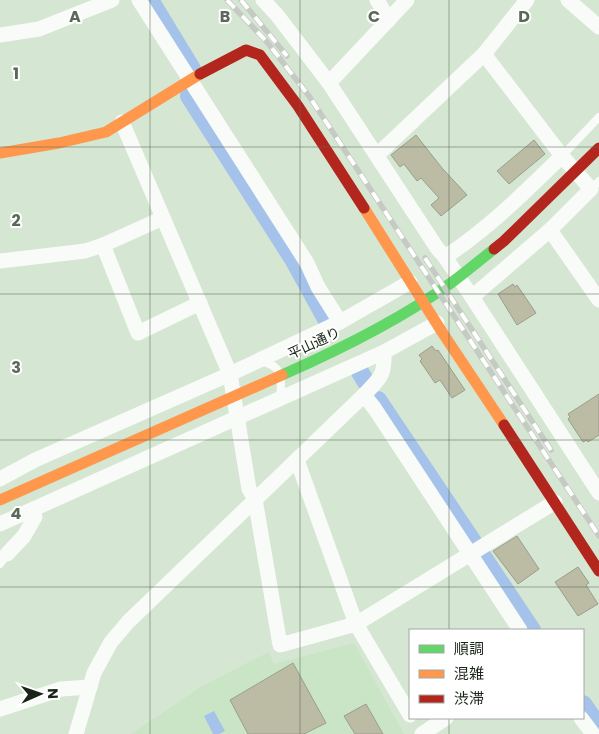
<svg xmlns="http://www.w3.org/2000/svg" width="599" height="734" viewBox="0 0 599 734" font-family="Poppins,'Noto Sans JP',sans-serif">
<rect width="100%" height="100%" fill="#d5e6d2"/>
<!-- built -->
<polygon fill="#cae5c5" points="354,643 404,734 131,734 202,686 269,652 274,664"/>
<!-- water -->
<polygon fill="#a5c3ea" points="214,711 225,731 219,734 213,734 204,716"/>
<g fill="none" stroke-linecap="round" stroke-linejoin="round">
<!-- canal -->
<g stroke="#a5c3ea" stroke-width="18">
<polyline points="150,0 192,69"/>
<polyline points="189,96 293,259 326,319"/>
<polyline points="360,372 366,382"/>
<polyline points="378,400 532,630"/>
<polyline points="583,704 599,727"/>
</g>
</g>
<!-- building -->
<g fill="#bcbca5" stroke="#9a9e8e">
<polygon points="416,135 442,168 467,195 441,216 431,205 439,198 421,178 417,181 404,164 400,167 391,155"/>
<polygon points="534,140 545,154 509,184 497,171"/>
<polygon points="513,284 515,287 517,285 536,313 517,325 498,294"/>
<polygon points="432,346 436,351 438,350 465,390 452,398 440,380 435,383 420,361 422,359 419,355"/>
<polygon points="599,394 599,435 588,442 587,440 583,442 568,419 570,417 568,414"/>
<polygon points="517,536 539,569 518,584 493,551"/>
<polygon points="578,567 589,583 586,585 598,604 578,616 555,582"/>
<polygon points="293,663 326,723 304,734 248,734 230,700"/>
<polygon points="366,704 383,734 355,734 344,716"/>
</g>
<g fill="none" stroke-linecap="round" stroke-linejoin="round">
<!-- lane -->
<g stroke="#f9fbf8" stroke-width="8">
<polyline points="562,156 599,117"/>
<polyline points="591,189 599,181"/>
<path d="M260,361C284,366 282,378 280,399"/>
<polyline points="0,564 7,554"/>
</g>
<!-- street -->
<g stroke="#f9fbf8" stroke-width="15">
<polyline points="139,0 307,263 318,287 340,322"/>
<polyline points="263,0 277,15 329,83 437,248 445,257 472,297 599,493"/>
<polyline points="377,0 389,20"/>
<polyline points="568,0 599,27"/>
<polyline points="0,35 39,29 112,0"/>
<polyline points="329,83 407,0"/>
<polyline points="122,122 230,374 249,489 255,499 280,645 356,624 555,502"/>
<polyline points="377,155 484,54 527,0"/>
<polyline points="550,230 599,300"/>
<polyline points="103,245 138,333 200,303"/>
<path d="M445,257C489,228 525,192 562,156"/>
<polyline points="0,261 85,251 103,245 163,218"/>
<polyline points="472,297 550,230 591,189 562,156 484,54"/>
<polyline points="364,395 375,409 520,630"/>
<polyline points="297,460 356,624 410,715"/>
<polyline points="0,479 35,460 230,374 340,322 410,282"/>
<polyline points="0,524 384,352 437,323"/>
<polyline points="7,554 24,536 35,517 32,510"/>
<polyline points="0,709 61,689 90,687"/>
<polyline points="581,718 593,734"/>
<path d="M76,734L94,673L111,642L128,622L364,395C380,378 385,376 384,352"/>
<polyline points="422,734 446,718"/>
</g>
<!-- fast -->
<path stroke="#63d668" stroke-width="11" d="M282,375C341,349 400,320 451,283C466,272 480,260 494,249"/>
<!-- slow -->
<g stroke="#ff974d" stroke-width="11">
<polyline points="0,153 59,143 106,132 200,74"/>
<polyline points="364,208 442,332 504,425"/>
<polyline points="0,500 282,375"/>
</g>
<!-- jam -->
<g stroke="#b3261e" stroke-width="11">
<polyline points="200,74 246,50 260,55 298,106 364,208"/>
<polyline points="494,249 504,241 599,148"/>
<polyline points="504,425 599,571"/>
</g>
<!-- rail casing -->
<g stroke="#c6cac4" stroke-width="5.5">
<g id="rail">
<polyline points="227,0 267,42 309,96 599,536"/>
<polyline points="241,0 287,56"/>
<polyline points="425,258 551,450"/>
</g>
</g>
<!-- rail -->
<use href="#rail" stroke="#fff" stroke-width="4" stroke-dasharray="11" stroke-linecap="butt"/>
</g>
<!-- grid -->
<path fill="none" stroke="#5b6959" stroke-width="1" stroke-opacity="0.55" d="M150,0V734M300,0V734M449,0V630M0,147H599M0,294H599M0,440H599M0,587H599M449,718V734"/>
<g text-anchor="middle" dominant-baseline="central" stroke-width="4" stroke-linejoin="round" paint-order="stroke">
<!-- street labels -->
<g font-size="14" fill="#1a2518" stroke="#fff">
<text transform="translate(314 343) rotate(-25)">平山通り</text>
</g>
</g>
<g font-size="16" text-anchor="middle" font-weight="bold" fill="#5b6959" stroke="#fff" stroke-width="4" stroke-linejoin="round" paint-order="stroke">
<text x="75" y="22">A</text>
<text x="225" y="22">B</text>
<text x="374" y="22">C</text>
<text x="524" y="22">D</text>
<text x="16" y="79">1</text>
<text x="16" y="226">2</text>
<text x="16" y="373">3</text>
<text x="16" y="519">4</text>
</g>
<!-- legend -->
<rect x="409" y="629" width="175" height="90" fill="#ffffff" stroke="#a3a8a3"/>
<rect x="419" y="645" width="25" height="8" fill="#63d668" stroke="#a3a8a3"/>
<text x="454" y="654" font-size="15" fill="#1a2518">順調</text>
<rect x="419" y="670" width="25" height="8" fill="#ff974d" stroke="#a3a8a3"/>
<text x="454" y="679" font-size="15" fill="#1a2518">混雑</text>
<rect x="419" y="695" width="25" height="8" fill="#b3261e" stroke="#a3a8a3"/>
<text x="454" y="704" font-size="15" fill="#1a2518">渋滞</text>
<!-- north arrow -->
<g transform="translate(40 694) rotate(88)" stroke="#ffffff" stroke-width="4" paint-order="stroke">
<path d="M0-4L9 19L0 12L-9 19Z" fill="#1a2518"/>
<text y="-8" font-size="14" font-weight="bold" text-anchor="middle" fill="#1a2518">N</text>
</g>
</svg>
